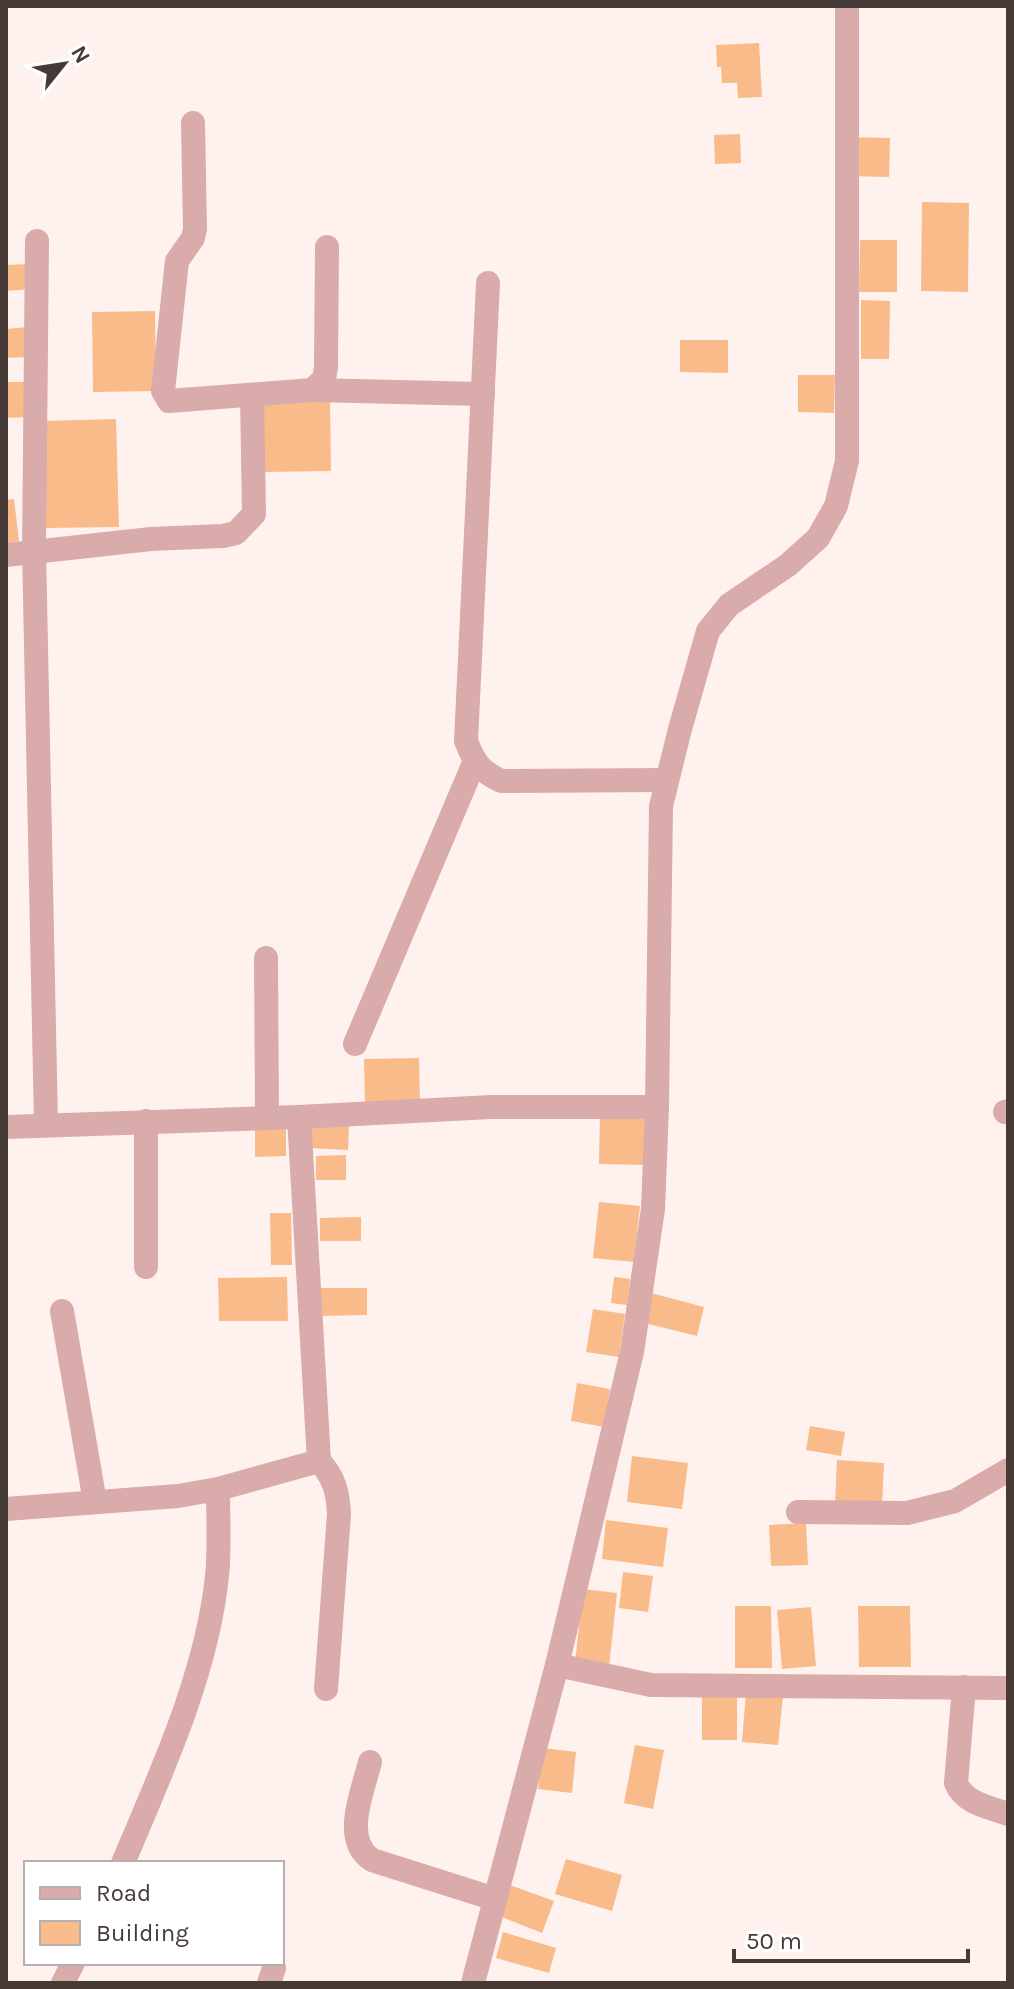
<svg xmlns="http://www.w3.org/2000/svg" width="1014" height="1989" viewBox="0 0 1014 1989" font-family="Karla,sans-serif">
<rect width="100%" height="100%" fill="#fff2ee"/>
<!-- building -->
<g fill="#f9bb8a">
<polygon points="759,43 762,97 738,98 737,83 722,83 721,67 717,67 716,45"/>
<polygon points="740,134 741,163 715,164 714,135"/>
<polygon points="848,137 890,138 889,177 847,176"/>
<polygon points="922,202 969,203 968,292 921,291"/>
<polygon points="860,240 897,240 897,292 859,292"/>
<polygon points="29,264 31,289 6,291 6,265"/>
<polygon points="861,300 890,301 889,359 861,359"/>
<polygon points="155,311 156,391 93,392 92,312"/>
<polygon points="27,327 29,357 6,358 6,329"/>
<polygon points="680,340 728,340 728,373 680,372"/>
<polygon points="798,375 835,375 834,413 798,412"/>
<polygon points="6,382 27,382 28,417 6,418"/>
<polygon points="330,400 331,471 261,472 259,401"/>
<polygon points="116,419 119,527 46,528 42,421"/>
<polygon points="14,499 19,541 6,543 6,500"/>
<polygon points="419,1058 420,1106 365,1106 364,1059"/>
<polygon points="600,1113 646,1115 645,1165 599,1164"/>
<polygon points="311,1124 349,1126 348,1150 310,1148"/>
<polygon points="255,1127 286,1127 286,1156 255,1157"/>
<polygon points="346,1155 346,1180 316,1180 316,1156"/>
<polygon points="599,1202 640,1206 634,1262 593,1258"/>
<polygon points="270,1213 291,1213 292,1265 271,1265"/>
<polygon points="361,1217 361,1241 320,1241 320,1218"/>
<polygon points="287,1277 288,1321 219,1321 218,1278"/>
<polygon points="614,1277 630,1279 627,1305 611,1303"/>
<polygon points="317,1288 367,1288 367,1315 318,1316"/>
<polygon points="651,1293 704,1307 697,1336 644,1323"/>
<polygon points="593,1309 625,1314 619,1357 586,1352"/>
<polygon points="577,1383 610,1389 604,1427 571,1421"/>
<polygon points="810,1426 845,1432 841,1456 806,1450"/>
<polygon points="632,1456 688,1463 682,1509 627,1502"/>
<polygon points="837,1460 884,1463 882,1506 835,1504"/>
<polygon points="606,1520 668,1528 663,1567 602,1559"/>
<polygon points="806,1523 808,1565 771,1566 769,1525"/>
<polygon points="623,1572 653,1576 648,1612 619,1608"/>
<polygon points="583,1589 617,1593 609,1667 575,1663"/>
<polygon points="735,1606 771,1606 772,1668 735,1668"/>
<polygon points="858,1606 910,1606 911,1667 859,1667"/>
<polygon points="811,1607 816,1666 782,1669 777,1610"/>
<polygon points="702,1691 737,1692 737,1740 702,1740"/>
<polygon points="746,1692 783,1696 778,1745 742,1742"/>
<polygon points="635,1745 664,1750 653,1809 624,1803"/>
<polygon points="543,1748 576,1752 572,1793 538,1789"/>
<polygon points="566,1859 622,1875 612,1911 555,1894"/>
<polygon points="510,1885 554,1901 542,1933 499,1916"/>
<polygon points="503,1932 556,1948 549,1973 496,1958"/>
</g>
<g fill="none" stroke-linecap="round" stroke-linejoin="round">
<!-- street -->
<g stroke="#d9abaa" stroke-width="24">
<polyline points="193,123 195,229 193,238 177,261 163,391 169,401 312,390 324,379 326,367 327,247"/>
<polyline points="37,241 34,550 46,1124"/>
<path d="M488,283L466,741C474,762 480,771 501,781L667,780"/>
<polyline points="312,390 483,394"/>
<polyline points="6,555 151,539 223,536 236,533 254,514 252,396"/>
<polyline points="266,958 267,1117"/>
<polyline points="355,1044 474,763"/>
<polyline points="1005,1112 1008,1111"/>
<polyline points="299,1117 491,1107 657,1107"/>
<polyline points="146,1121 146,1267"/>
<polyline points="6,1127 299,1117 319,1461 218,1489 178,1496 6,1509"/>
<polyline points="62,1311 95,1502"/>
<path d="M319,1461C334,1477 338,1492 339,1514L326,1689"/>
<polyline points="798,1512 907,1513 955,1501 1008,1470"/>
<polyline points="557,1665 651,1685 1008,1688"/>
<path d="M964,1687L956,1783C964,1803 988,1807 1008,1814"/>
<path d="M370,1762C363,1791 341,1840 372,1860L495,1899"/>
<path d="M123,1863C161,1773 207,1674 217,1576C220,1548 218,1518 218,1489"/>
<polyline points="63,1983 73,1963"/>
<polyline points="269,1983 274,1968"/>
<polyline points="473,1983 557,1665 632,1352 653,1209 657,1107 661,806 680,729 708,631 729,605 788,565 818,538 836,506 847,461 847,6"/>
</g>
</g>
<!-- border -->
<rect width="1014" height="1989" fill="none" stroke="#453a36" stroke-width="16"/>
<!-- legend -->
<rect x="24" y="1861" width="260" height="104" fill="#ffffff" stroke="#b5b0af" stroke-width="2"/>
<rect x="40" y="1887" width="40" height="12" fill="#d9abaa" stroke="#b5b0af" stroke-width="2"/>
<text x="96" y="1901" font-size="24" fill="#453a36">Road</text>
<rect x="40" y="1921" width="40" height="24" fill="#f9bb8a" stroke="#b5b0af" stroke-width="2"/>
<text x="96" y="1941" font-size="24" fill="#453a36">Building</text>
<!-- north arrow -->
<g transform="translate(64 64) rotate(60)" stroke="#ffffff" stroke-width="6" paint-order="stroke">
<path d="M0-6L14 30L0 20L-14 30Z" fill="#453a36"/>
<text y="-12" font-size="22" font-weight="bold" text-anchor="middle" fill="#453a36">N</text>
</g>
<!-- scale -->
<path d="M734 1949v12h234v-12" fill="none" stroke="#453a36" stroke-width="4"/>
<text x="746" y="1949" font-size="24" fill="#453a36" stroke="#ffffff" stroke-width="6" paint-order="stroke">50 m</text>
</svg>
